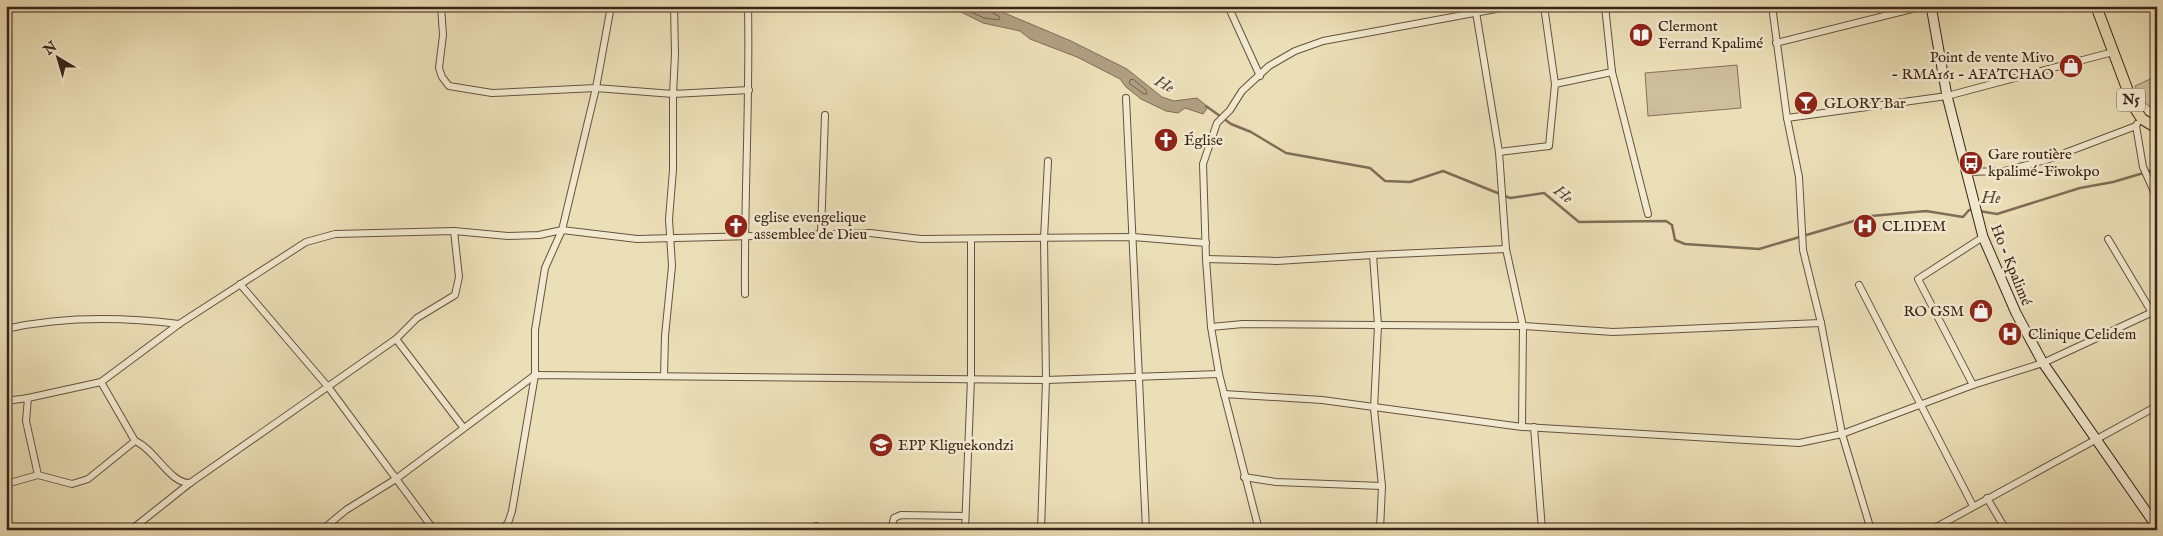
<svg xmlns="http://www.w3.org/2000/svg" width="2163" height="536" viewBox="0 0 2163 536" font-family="'IM FELL English',serif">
<rect width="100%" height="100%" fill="#ebdfb7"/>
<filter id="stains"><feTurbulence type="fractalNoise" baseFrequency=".004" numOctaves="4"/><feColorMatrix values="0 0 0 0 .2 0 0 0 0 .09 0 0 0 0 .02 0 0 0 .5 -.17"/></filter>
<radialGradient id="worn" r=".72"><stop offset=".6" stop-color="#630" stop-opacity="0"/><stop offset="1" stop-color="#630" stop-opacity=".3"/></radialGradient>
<!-- green -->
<g fill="#cdbf9c" stroke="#84715a">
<polygon points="1737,65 1741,108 1648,116 1645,73"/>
<polygon points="2157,76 2157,112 2145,103 2135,86"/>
</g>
<!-- water -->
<polygon fill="#af9f81" stroke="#806d57" points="949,6 988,6 1071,41 1127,69 1162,97 1174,101 1197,98 1208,107 1203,114 1185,108 1178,113 1166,111 1141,99 1126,87 1120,79 1077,57 1030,39 1020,31 983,23"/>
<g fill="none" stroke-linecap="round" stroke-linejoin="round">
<!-- shore -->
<g stroke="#74614c" stroke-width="1">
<polyline points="958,6 984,18 999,20 1000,17 991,12 989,6"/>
<polygon points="1130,80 1133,79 1146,90 1147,94 1144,94 1130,84"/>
</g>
<!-- stream -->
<g stroke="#806d57" stroke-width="2.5">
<polyline points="1206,106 1231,124 1251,132 1286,153 1370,168 1385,181 1410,182 1443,171 1510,198 1544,193 1579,222 1666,221 1672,225 1675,240 1685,244 1759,249 1871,216 1926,211 1963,217 1969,210 1974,210"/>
<polyline points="1979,211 1997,214 2080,188 2113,182 2157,169"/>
</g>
<!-- street casing -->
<g stroke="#66523f" stroke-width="8">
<g id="street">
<polyline points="441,6 443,35 439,68 442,77 449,86 492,93 596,88 673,94 673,170 669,219 672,266 665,336 664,376"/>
<polyline points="674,6 675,54 673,94 749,90"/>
<polyline points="1228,6 1260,76"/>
<polyline points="1475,6 1499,152 1506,249 1523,326 1522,427"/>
<polyline points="1605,6 1612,72 1648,214"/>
<polyline points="1772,6 1787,118 1799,177 1803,250 1821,323 1842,434 1871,530"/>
<polyline points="1776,43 1924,6"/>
<polyline points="1555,84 1612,72"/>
<polyline points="1126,98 1146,530"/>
<polyline points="1787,118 1947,96 2113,52"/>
<polyline points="2137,124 2136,126 2143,167 2157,198"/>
<polyline points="1499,152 1549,146 1555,84 1544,6"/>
<polyline points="1965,172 2004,171 2049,159 2136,126"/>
<polyline points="821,233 825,115"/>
<polyline points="2108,239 2157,321"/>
<polyline points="1206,259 1277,261 1373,255"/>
<polyline points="240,284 329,388 434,530"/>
<polyline points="1859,285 1973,506"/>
<path d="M745,294C744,198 750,102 748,6"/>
<polyline points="1211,327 1243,324 1523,326 1613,332 1821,323"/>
<path d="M6,329C64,316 121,317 179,324"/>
<polyline points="396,339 463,427"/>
<polyline points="101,382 135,441"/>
<polyline points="1973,385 1918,279 1983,237"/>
<polyline points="1224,394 1322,400 1522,427 1799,443 1842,434 1973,385 2043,363 2157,310"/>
<polyline points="6,401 28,398"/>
<polyline points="1534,427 1542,530"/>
<polyline points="1244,477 1276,482 1382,486"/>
<path d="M190,483C170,484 155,449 135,441L88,479L72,484L38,475L26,421L28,398L101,382L179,324L306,242L335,234L454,231L508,236L539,235L562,230L596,88L611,6"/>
<polyline points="6,484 38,475"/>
<polyline points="1987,498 2006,530"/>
<polyline points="131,530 190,483 396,339 417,318 455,295 459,277 454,231"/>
<polyline points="322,530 346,510 396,479 535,375 1046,380 1219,374"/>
<polyline points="501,530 508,523 512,511 535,375 535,330 545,268 562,230 637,239 870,233 921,239 1133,237 1206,243"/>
<polyline points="816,530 816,526"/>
<polyline points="891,530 894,518 901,515 965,516"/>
<polyline points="965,530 971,378 971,239"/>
<polyline points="1041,530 1046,380 1044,238 1048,161"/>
<polyline points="1259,530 1219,374 1211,327 1206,259 1203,164 1217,123 1230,110 1242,91 1269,66 1295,51 1323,41 1512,6"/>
<polyline points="1380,530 1382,486 1374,409 1378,325 1373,255 1506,249"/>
<polyline points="1931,530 2157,406"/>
</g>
</g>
<!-- secondary casing -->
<g stroke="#3a2317" stroke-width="11">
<polyline id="secondary" points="1931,6 1947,96 1983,237 2016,313 2043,363 2157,527"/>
</g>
<!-- primary casing -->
<g stroke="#3a2317" stroke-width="12">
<polyline id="primary" points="2096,6 2134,107 2142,119 2157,128"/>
</g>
<!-- street -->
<use href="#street" stroke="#f2ead0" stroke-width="6"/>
<!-- secondary -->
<use href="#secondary" stroke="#f2ead0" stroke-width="9"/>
<!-- primary -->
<use href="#primary" stroke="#ebdfb7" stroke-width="10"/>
</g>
<!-- icons -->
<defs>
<g id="library-disc" transform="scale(1.25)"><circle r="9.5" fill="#8f2418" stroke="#f2ead0"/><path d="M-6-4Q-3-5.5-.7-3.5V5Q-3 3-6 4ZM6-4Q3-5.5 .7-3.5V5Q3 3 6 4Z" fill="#fff"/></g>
<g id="shop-disc" transform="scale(1.25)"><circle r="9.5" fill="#8f2418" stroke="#f2ead0"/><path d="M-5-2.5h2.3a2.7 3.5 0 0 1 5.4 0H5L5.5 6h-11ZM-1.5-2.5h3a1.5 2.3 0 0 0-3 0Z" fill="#fff"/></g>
<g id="bar-disc" transform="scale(1.25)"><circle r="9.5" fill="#8f2418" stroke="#f2ead0"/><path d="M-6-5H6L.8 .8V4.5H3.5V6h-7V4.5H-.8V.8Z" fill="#fff"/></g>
<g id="church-disc" transform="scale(1.25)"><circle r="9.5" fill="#8f2418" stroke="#f2ead0"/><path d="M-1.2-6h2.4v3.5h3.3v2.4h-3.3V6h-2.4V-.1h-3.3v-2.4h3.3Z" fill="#fff"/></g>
<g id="bus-disc" transform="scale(1.25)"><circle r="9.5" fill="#8f2418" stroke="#f2ead0"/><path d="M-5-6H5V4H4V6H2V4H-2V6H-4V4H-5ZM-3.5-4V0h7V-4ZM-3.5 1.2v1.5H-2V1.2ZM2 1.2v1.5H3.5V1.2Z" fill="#fff"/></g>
<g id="hospital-disc" transform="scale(1.25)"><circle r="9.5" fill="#8f2418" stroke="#f2ead0"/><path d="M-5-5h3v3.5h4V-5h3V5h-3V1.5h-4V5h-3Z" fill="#fff"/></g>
<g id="school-disc" transform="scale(1.25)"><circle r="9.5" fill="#8f2418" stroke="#f2ead0"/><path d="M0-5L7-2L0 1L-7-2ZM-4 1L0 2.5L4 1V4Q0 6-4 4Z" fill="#fff"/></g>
</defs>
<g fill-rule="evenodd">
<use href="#library-disc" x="1641" y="35"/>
<use href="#shop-disc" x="2071" y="66"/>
<use href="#bar-disc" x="1806" y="103"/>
<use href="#church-disc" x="1166" y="140"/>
<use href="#bus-disc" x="1971" y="163"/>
<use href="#church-disc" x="736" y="226"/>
<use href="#hospital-disc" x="1865" y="226"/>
<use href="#shop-disc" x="1981" y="311"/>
<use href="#hospital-disc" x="2010" y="334"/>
<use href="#school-disc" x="881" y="445"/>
</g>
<g text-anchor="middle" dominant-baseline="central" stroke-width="5" stroke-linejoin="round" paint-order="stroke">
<!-- shield labels -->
<rect fill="#f2ead0" stroke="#715f4e" stroke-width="1" x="2117" y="88.5" width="28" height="23" rx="4"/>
<g font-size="14" font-weight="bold" fill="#3a2317">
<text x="2131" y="100">N5</text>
</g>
<!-- poi labels -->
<g font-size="15" fill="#3a2317" stroke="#f2ead0" text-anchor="start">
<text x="1658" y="26">Clermont<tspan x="1658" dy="17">Ferrand Kpalimé</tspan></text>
<text x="2054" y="57" text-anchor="end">Point de vente Mivo<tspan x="2054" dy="17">- RMA161 - AFATCHAO</tspan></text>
<text x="1824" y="103">GLORY Bar</text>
<text x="1184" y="140">Église</text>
<text x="1988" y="154">Gare routière<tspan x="1988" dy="17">kpalimé-Fiwokpo</tspan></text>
<text x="754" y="217">eglise evengelique<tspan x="754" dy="17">assemblee de Dieu</tspan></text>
<text x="1882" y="226">CLIDEM</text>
<text x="1964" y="311" text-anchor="end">RO GSM</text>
<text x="2028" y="334">Clinique Celidem</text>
<text x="898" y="445">EPP Kliguekondzi</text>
</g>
<!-- street labels -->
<g font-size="15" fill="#3a2317" stroke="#f2ead0">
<text transform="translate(2011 265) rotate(68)">Ho - Kpalimé</text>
</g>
<!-- water labels -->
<g font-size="16" font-style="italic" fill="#5d4837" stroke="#f2ead0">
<text transform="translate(1164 85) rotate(29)">He</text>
<text transform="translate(1563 195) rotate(38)">He</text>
<text x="1991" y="199">He</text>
</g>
</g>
<!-- margin -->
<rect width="2163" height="536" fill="none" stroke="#ebdfb7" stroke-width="25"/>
<rect x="8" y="8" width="2148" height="521" fill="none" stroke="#3a2317" stroke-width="2.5"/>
<rect x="12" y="12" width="2138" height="511" fill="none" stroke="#3a2317"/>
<!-- north arrow -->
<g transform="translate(58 58) rotate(322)" stroke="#f2ead0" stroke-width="4" paint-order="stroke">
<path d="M0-4L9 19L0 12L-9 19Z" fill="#3a2317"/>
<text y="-8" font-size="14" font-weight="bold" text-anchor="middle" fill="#3a2317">N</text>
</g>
<rect width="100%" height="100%" filter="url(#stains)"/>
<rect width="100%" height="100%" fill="url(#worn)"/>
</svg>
